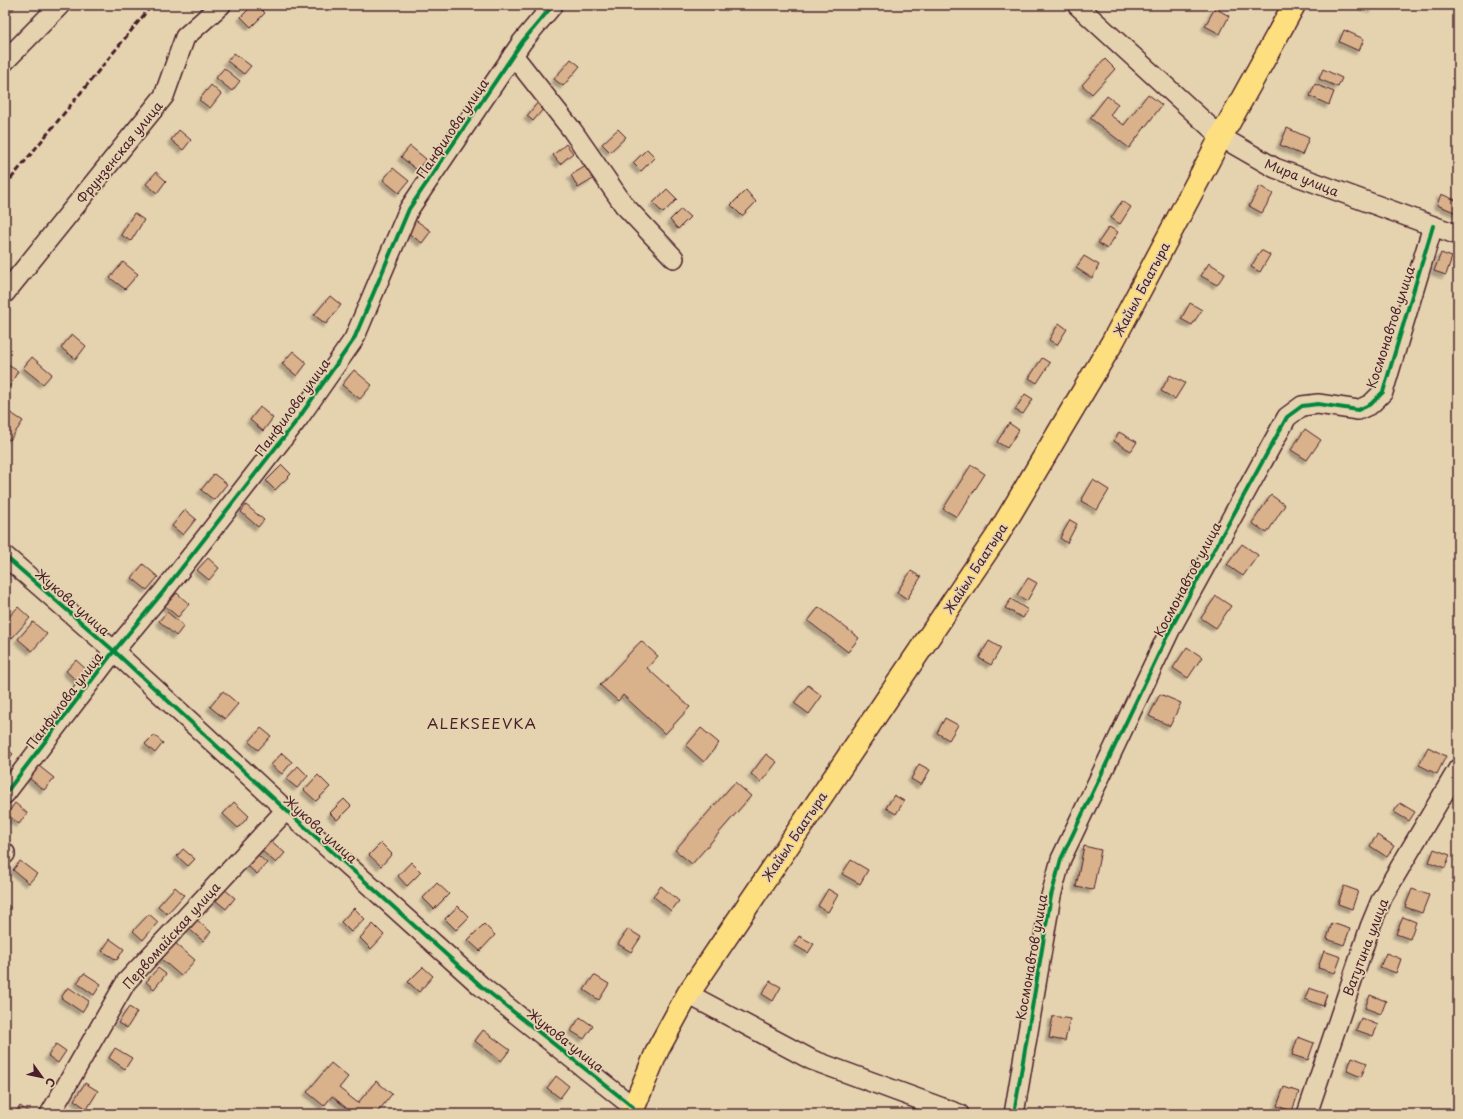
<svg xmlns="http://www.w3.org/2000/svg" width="1463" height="1119" viewBox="0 0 1463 1119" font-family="'Playpen Sans',sans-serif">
<defs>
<filter id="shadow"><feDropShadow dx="-3.5" dy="3.5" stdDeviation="1" flood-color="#0004"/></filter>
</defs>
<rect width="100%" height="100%" fill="#e5d3b0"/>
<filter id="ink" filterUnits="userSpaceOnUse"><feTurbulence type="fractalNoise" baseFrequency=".025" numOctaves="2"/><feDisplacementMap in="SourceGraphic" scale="8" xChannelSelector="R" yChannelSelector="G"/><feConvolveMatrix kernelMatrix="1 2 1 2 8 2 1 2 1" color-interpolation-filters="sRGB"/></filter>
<g filter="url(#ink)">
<!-- building -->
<g fill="#d9b18b" stroke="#4a1f2b" filter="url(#shadow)">
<polygon points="5,5 17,5 5,16"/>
<polygon points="253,5 257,5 265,13 251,27 241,17"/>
<polygon points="1362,5 1374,5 1373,9"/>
<polygon points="1215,8 1229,16 1220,34 1205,26"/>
<polygon points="1344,30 1364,39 1359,51 1339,42"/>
<polygon points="234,53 251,66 244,74 227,61"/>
<polygon points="571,59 580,66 563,86 554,79"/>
<polygon points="1105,59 1115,69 1092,94 1082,85"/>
<polygon points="224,68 240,81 232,91 216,78"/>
<polygon points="1323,69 1342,78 1338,87 1319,79"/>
<polygon points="1315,84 1334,92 1329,105 1310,96"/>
<polygon points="211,85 221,94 210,108 199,100"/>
<polygon points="1148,94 1162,105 1129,148 1090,118 1107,96 1118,104 1110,115 1124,125"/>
<polygon points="538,102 545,107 533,121 527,116"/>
<polygon points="1287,128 1309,138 1302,155 1280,145"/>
<polygon points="618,129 626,137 610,152 602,144"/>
<polygon points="179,130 191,140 183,150 171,140"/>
<polygon points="566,144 573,153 560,164 553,155"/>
<polygon points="410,146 426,159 417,170 401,157"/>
<polygon points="647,149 655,157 641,171 633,163"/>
<polygon points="586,166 593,179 578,188 571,175"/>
<polygon points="393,168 409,181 399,193 383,180"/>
<polygon points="156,172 166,181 157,193 146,184"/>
<polygon points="1260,186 1273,194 1262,213 1249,206"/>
<polygon points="667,189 677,199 663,213 653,203"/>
<polygon points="746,190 756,202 742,216 731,205"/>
<polygon points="1441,194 1458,201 1457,213 1437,205"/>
<polygon points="1122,201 1131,207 1120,224 1111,218"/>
<polygon points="681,209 690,217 678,229 670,220"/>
<polygon points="134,213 144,220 131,241 121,235"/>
<polygon points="414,219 431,231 422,243 405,231"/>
<polygon points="1109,227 1118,232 1107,249 1098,243"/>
<polygon points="1261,250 1270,255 1260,272 1251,267"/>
<polygon points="1441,253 1452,257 1446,275 1434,271"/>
<polygon points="1084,256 1099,265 1092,278 1076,268"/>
<polygon points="123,262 138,274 125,289 110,278"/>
<polygon points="1209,263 1225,273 1217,285 1201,276"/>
<polygon points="330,296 341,305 326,324 314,315"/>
<polygon points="1190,303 1202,310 1192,325 1181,319"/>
<polygon points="1059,323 1067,329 1057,345 1049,340"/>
<polygon points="72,334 86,346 76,359 61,348"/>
<polygon points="293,351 307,363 297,376 282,364"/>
<polygon points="32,357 52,374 43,384 23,368"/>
<polygon points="1042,358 1050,363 1037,383 1029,378"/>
<polygon points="6,364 18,371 8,389 5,387"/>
<polygon points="354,370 372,385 360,399 342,385"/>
<polygon points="1170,375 1185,383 1175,399 1161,391"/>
<polygon points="1025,394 1033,399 1023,414 1015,410"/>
<polygon points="260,407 273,418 263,431 250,420"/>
<polygon points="11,413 23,421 10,440 5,437 5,422"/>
<polygon points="1009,423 1019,430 1007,448 997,442"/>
<polygon points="1305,429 1321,440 1307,460 1291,450"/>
<polygon points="1119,432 1137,442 1131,451 1114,441"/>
<polygon points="282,465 291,474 275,490 266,481"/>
<polygon points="971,465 985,474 957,517 943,509"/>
<polygon points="214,474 227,484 214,500 201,490"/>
<polygon points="1093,480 1109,490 1097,510 1081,501"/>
<polygon points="1271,495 1285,505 1267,533 1252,523"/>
<polygon points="246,505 264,520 258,527 241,512"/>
<polygon points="185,510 196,519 183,535 172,526"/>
<polygon points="1070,520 1077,524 1067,543 1060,538"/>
<polygon points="1242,544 1258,555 1243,576 1227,565"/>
<polygon points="208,558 219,568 209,580 197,570"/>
<polygon points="143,564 158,577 147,590 132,578"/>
<polygon points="911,571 921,577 907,599 897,592"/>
<polygon points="1028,578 1037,583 1027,601 1017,595"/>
<polygon points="177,593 189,604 178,617 165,606"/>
<polygon points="1216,596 1231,606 1216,628 1201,618"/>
<polygon points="1011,599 1028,610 1023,618 1005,608"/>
<polygon points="18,607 30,618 12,638 5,631 5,621"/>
<polygon points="819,607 859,638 848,652 808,621"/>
<polygon points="167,612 184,626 176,636 159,621"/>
<polygon points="33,622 47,634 32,651 18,639"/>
<polygon points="641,641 658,656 647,668 690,707 665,734 623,695 618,701 600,685"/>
<polygon points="989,641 1001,648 991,665 979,658"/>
<polygon points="1187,647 1202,657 1188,678 1173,668"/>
<polygon points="76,660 89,672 79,683 66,671"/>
<polygon points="808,685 822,696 809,714 794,703"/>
<polygon points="223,691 238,704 225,719 210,707"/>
<polygon points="1160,694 1181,703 1170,726 1149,716"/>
<polygon points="945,718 958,725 949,740 937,733"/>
<polygon points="261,728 271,736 258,750 249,742"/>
<polygon points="701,728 719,743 704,762 686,746"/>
<polygon points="154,735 163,743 155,753 145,744"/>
<polygon points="5,747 13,754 5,763"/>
<polygon points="1428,747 1446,756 1437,774 1419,765"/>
<polygon points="282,753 292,762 282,774 271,765"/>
<polygon points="766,754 777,762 761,782 751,774"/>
<polygon points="919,764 930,770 921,785 911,779"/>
<polygon points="39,766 54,778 44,790 29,778"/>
<polygon points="298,766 308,776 297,788 286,779"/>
<polygon points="318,775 330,787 316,801 304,790"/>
<polygon points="735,782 751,796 692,864 675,850"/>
<polygon points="894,795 904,801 896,814 886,808"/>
<polygon points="344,799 351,806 337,820 330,813"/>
<polygon points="234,802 249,816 238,828 223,814"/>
<polygon points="15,803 27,813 19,824 7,814"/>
<polygon points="1400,803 1415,812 1409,821 1394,812"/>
<polygon points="1377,835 1394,846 1387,857 1370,846"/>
<polygon points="269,839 285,853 276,863 260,849"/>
<polygon points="381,843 392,854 381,866 369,855"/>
<polygon points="1084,846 1101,850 1093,890 1076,887"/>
<polygon points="183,849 195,859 188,866 177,856"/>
<polygon points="1434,849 1450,855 1445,868 1429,862"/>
<polygon points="252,850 267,863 257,874 242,861"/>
<polygon points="851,860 868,870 860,884 842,874"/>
<polygon points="20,861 37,874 29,883 13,870"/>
<polygon points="411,862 421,872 407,886 398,876"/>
<polygon points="437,883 449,894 434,909 423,898"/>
<polygon points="661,886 679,901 671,911 653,896"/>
<polygon points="1344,886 1358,891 1352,909 1338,904"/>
<polygon points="175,887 184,895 167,914 158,906"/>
<polygon points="223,888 235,898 226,909 214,899"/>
<polygon points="828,889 838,895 828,912 818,906"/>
<polygon points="1412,889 1429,895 1422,913 1405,907"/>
<polygon points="5,903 10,907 5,914"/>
<polygon points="458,906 469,917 456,930 445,919"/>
<polygon points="354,908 365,919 351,932 341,922"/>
<polygon points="149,914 158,922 143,940 133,931"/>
<polygon points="1403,917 1416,922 1410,939 1396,934"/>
<polygon points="197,920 211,932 203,941 189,929"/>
<polygon points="1332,923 1350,929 1344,945 1327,939"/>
<polygon points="373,924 384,935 371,949 360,938"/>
<polygon points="484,924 495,935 480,951 468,940"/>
<polygon points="628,929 641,937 631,952 618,944"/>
<polygon points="799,936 814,944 808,953 794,945"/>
<polygon points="110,939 124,949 117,960 102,951"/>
<polygon points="174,942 195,960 181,976 160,958"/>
<polygon points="1324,951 1341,957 1335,973 1318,968"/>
<polygon points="1386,953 1401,959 1396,973 1380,967"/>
<polygon points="423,967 433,976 419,992 408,982"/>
<polygon points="158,968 166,974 154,989 146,982"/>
<polygon points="84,973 101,984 94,995 77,983"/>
<polygon points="594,975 609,984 599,1000 584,990"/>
<polygon points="770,981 781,987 773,1001 762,994"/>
<polygon points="68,987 89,1001 82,1012 61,998"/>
<polygon points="1309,988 1327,994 1323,1006 1305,999"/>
<polygon points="1370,995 1386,1001 1381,1014 1365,1008"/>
<polygon points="129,1007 137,1012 127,1028 118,1023"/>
<polygon points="1053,1016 1070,1019 1065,1041 1049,1038"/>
<polygon points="580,1017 593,1026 584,1039 571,1031"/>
<polygon points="1361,1018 1378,1025 1373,1036 1356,1030"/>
<polygon points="483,1030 510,1050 501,1061 475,1041"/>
<polygon points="1298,1037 1314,1043 1308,1060 1292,1055"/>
<polygon points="56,1044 66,1051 58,1063 48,1056"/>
<polygon points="115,1048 132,1058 125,1069 109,1058"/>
<polygon points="1352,1057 1367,1063 1361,1077 1347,1071"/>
<polygon points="331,1063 348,1077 339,1088 358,1103 376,1081 392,1094 376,1114 349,1114 351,1112 332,1096 324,1106 307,1092"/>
<polygon points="556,1076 569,1086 560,1098 547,1088"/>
<polygon points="85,1083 98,1091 87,1109 74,1100"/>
<polygon points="1284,1087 1299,1092 1292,1111 1277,1106"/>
<polygon points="20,1106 32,1114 15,1114"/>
</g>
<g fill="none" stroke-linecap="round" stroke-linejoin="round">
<!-- minor casing -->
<g stroke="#4a1f2b" stroke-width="22">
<g id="minor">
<polyline points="1077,5 1221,137 1275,168 1458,235"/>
<polyline points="513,55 572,130 624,205 674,258"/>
<polyline points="5,61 60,5"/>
<polyline points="5,293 164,96 185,37 221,5"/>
<polyline points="5,556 114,651 286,810 481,986 633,1107"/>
<polyline points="5,794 114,651 163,592 298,419 354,339 409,209 522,42 553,5"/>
<polyline points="5,853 5,854"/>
<polyline points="688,994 812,1060 959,1114"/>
<polyline points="50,1114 126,982 286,810"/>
<polyline points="1014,1114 1051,896 1061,859 1170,630 1287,417 1302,406 1318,404 1358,410 1371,404 1383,392 1433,226"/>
<polyline points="1307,1114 1370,927 1382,898 1458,769"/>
</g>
</g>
<!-- highway casing -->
<g stroke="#4a1f2b" stroke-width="25">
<polyline id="highway" points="631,1114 658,1049 688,994 997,536 1112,343 1221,137 1294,5"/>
</g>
<!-- minor -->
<use href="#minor" stroke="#e5d3b0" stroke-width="19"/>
<!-- highway -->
<use href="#highway" stroke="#fddf80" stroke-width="22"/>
<!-- rail -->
<polyline stroke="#4a1f2b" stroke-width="3" stroke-dasharray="6 3" stroke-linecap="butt" points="5,186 152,5"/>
<!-- cycleway casing -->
<g stroke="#e5d3b0" stroke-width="6">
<g id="cycleway">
<polyline points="5,556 114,651 286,810 481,986 633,1107"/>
<polyline points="5,794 114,651 163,592 298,419 354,339 409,209 522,42 553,5"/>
<polyline points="1014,1114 1051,896 1061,859 1170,630 1287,417 1302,406 1318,404 1358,410 1371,404 1383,392 1433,226"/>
</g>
</g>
<!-- cycleway -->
<use href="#cycleway" stroke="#00873e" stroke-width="4"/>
</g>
</g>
<g text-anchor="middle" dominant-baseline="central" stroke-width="3.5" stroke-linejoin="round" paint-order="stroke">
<!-- street labels -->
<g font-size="13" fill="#4a1f2b" stroke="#e5d3b0">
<text transform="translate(452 128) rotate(-56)">Панфилова улица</text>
<text transform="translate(119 152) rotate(-51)">Фрунзенская улица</text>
<text transform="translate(1302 177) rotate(22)">Мира улица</text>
<text transform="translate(1141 289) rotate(-62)">Жайыл Баатыра</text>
<text transform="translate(1390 327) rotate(-72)">Космонавтов улица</text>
<text transform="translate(292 407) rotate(-54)">Панфилова улица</text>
<text transform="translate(975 568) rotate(-57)">Жайыл Баатыра</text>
<text transform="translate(1187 579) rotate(-62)">Космонавтов улица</text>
<text transform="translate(73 602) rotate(41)">Жукова улица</text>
<text transform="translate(64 700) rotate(-53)">Панфилова улица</text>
<text transform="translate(321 829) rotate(42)">Жукова улица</text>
<text transform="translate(794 836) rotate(-56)">Жайыл Баатыра</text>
<text transform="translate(171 935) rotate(-48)">Первомайская улица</text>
<text transform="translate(1365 947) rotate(-69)">Ватутина улица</text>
<text transform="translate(1031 957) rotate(-80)">Космонавтов улица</text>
<text transform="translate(566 1040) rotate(38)">Жукова улица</text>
</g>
<!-- quarter labels -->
<g font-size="15" letter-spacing="1" fill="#4a1f2b" stroke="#e5d3b0">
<text x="482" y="722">ALEKSEEVKA</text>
</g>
</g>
<!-- margin -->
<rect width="1463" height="1119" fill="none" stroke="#e5d3b0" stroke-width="20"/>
<rect x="10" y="10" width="1443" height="1099" fill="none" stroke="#4a1f2b" stroke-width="1.5" filter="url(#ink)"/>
<!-- north arrow -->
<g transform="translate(42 1077) rotate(123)" stroke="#e5d3b0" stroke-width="3" paint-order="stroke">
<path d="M0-3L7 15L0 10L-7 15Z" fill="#4a1f2b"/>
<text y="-6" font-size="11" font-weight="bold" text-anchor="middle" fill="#4a1f2b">С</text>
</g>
</svg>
